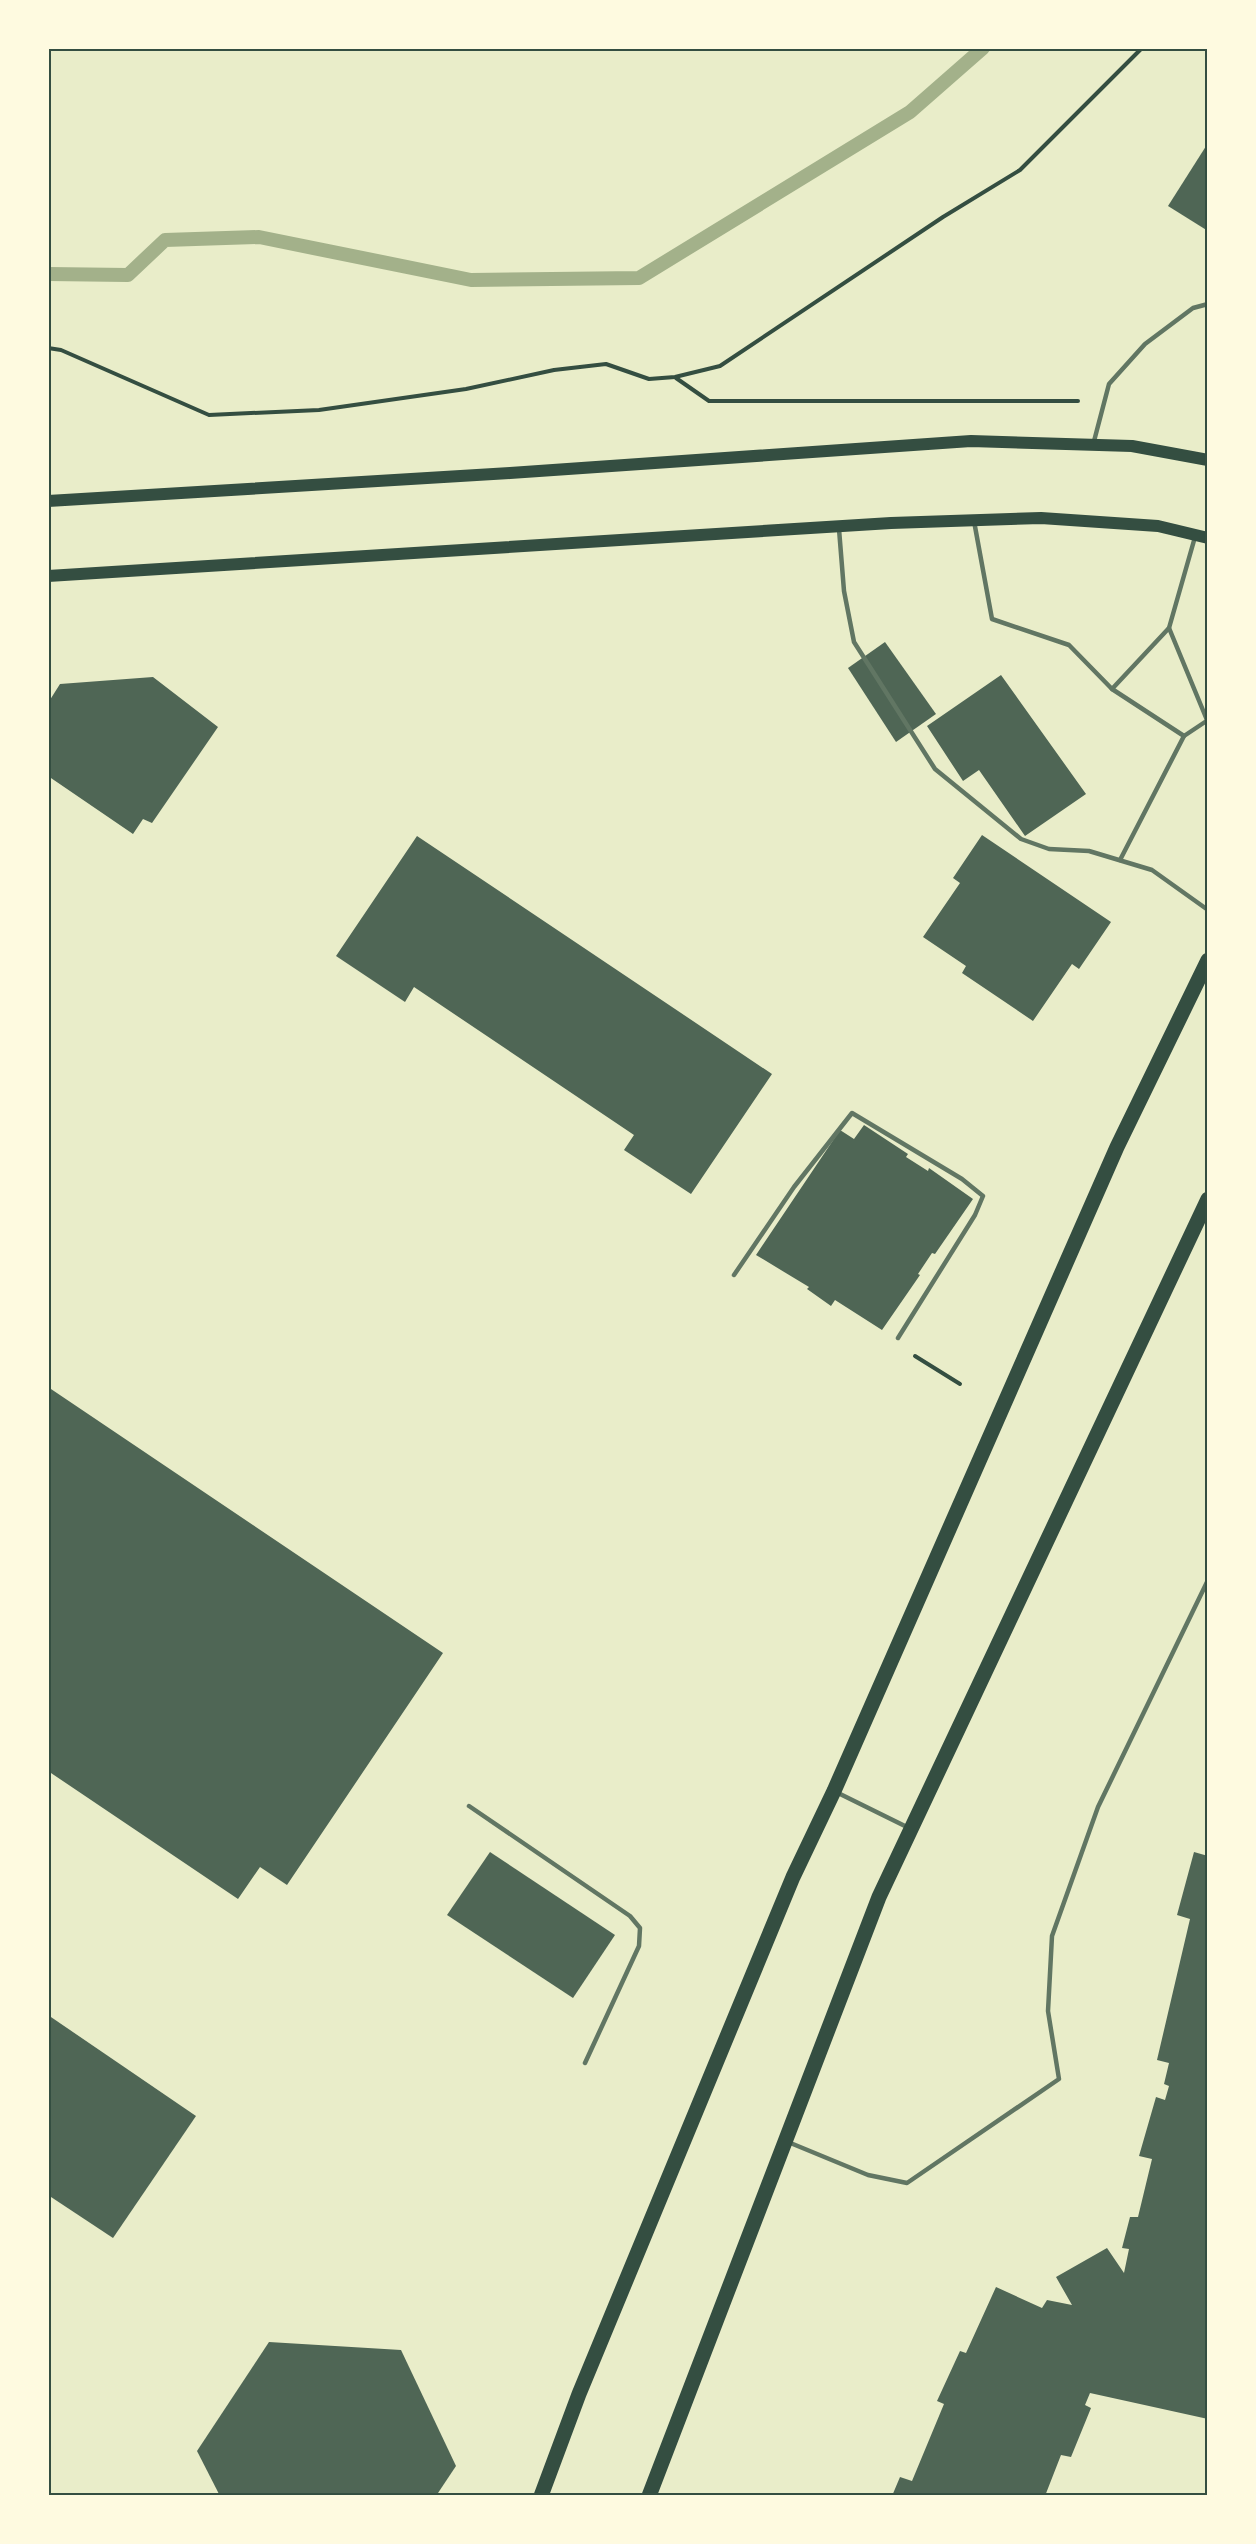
<svg xmlns="http://www.w3.org/2000/svg" width="1256" height="2544" viewBox="0 0 1256 2544" font-family="'PT Sans Narrow',sans-serif">
<rect width="100%" height="100%" fill="#e9edc9"/>
<g fill="none" stroke-linecap="round" stroke-linejoin="round">
<!-- stream -->
<polyline stroke="#a3b18a" stroke-width="14" points="48,274 128,275 165,240 259,237 471,280 639,278 910,112 983,48"/>
</g>
<!-- building -->
<g fill="#4f6655">
<polygon points="1208,143 1208,231 1168,206"/>
<polygon points="885,642 936,714 896,742 848,668"/>
<polygon points="1001,675 1086,794 1025,836 979,770 963,781 927,726"/>
<polygon points="153,677 218,727 152,823 143,819 133,834 48,776 48,703 60,684"/>
<polygon points="982,835 1111,922 1079,969 1072,964 1033,1021 962,973 966,966 923,937 960,883 953,878"/>
<polygon points="417,836 772,1074 691,1194 624,1150 634,1135 414,987 405,1002 336,956"/>
<polygon points="864,1125 908,1154 906,1157 928,1171 929,1168 973,1199 935,1254 932,1253 918,1274 920,1275 882,1330 835,1300 831,1306 807,1289 809,1287 756,1255 840,1130 854,1139"/>
<polygon points="48,1387 443,1653 287,1885 260,1867 238,1899 48,1771"/>
<polygon points="490,1852 615,1935 573,1998 447,1915"/>
<polygon points="1194,1852 1208,1856 1208,2419 1090,2393 1085,2405 1091,2408 1071,2457 1061,2455 1045,2496 892,2496 900,2477 912,2481 944,2404 937,2401 960,2351 966,2353 996,2287 1042,2308 1047,2300 1072,2305 1056,2277 1107,2248 1124,2273 1129,2249 1122,2248 1130,2217 1138,2217 1152,2159 1139,2156 1156,2097 1165,2100 1169,2086 1164,2084 1169,2063 1157,2060 1190,1919 1177,1915"/>
<polygon points="48,2015 196,2116 113,2238 48,2195"/>
<polygon points="269,2342 401,2350 456,2466 436,2496 220,2496 197,2451"/>
</g>
<g fill="none" stroke-linecap="round" stroke-linejoin="round">
<!-- path -->
<g stroke="#344e41" stroke-width="4">
<polyline points="48,348 61,350 209,415 319,410 466,389 554,370 606,364 649,379 675,377 720,366 943,217 1020,170 1142,48"/>
<polyline points="676,378 709,401 1078,401"/>
<polyline points="915,1356 960,1384"/>
</g>
<!-- service -->
<g stroke="#617663" stroke-width="4.5">
<polyline points="1093,445 1109,384 1145,344 1193,308 1208,304"/>
<polyline points="974,521 992,619 1069,645 1112,689 1169,628 1195,537"/>
<polyline points="839,529 844,591 854,642 935,769 1021,839 1049,849 1089,851 1152,870 1208,910"/>
<polyline points="1169,628 1207,720"/>
<polyline points="1112,689 1184,736"/>
<polyline points="1120,860 1184,736 1208,720"/>
<polyline points="734,1275 794,1187 852,1113 962,1179 983,1196 975,1215 898,1338"/>
<polyline points="836,1792 909,1828"/>
<polyline points="469,1806 630,1916 640,1928 639,1946 585,2063"/>
<polyline points="788,2142 868,2175 907,2183 1059,2079 1048,2011 1052,1936 1098,1807 1208,1580"/>
</g>
<!-- secondary -->
<g stroke="#344e41" stroke-width="12">
<polyline points="48,501 510,473 971,441 1132,446 1208,460"/>
<polyline points="48,576 891,523 1041,518 1158,526 1208,538"/>
</g>
<!-- primary -->
<g stroke="#344e41" stroke-width="15">
<polyline points="541,2496 579,2394 793,1877 834,1791 1117,1147 1208,960"/>
<polyline points="649,2496 879,1897 1208,1199"/>
</g>
</g>
<!-- border -->
<rect width="1256" height="2544" fill="none" stroke="#fefae0" stroke-width="99"/>
<rect x="50" y="50" width="1156" height="2444" fill="none" stroke="#344e41" stroke-width="2"/>
</svg>
